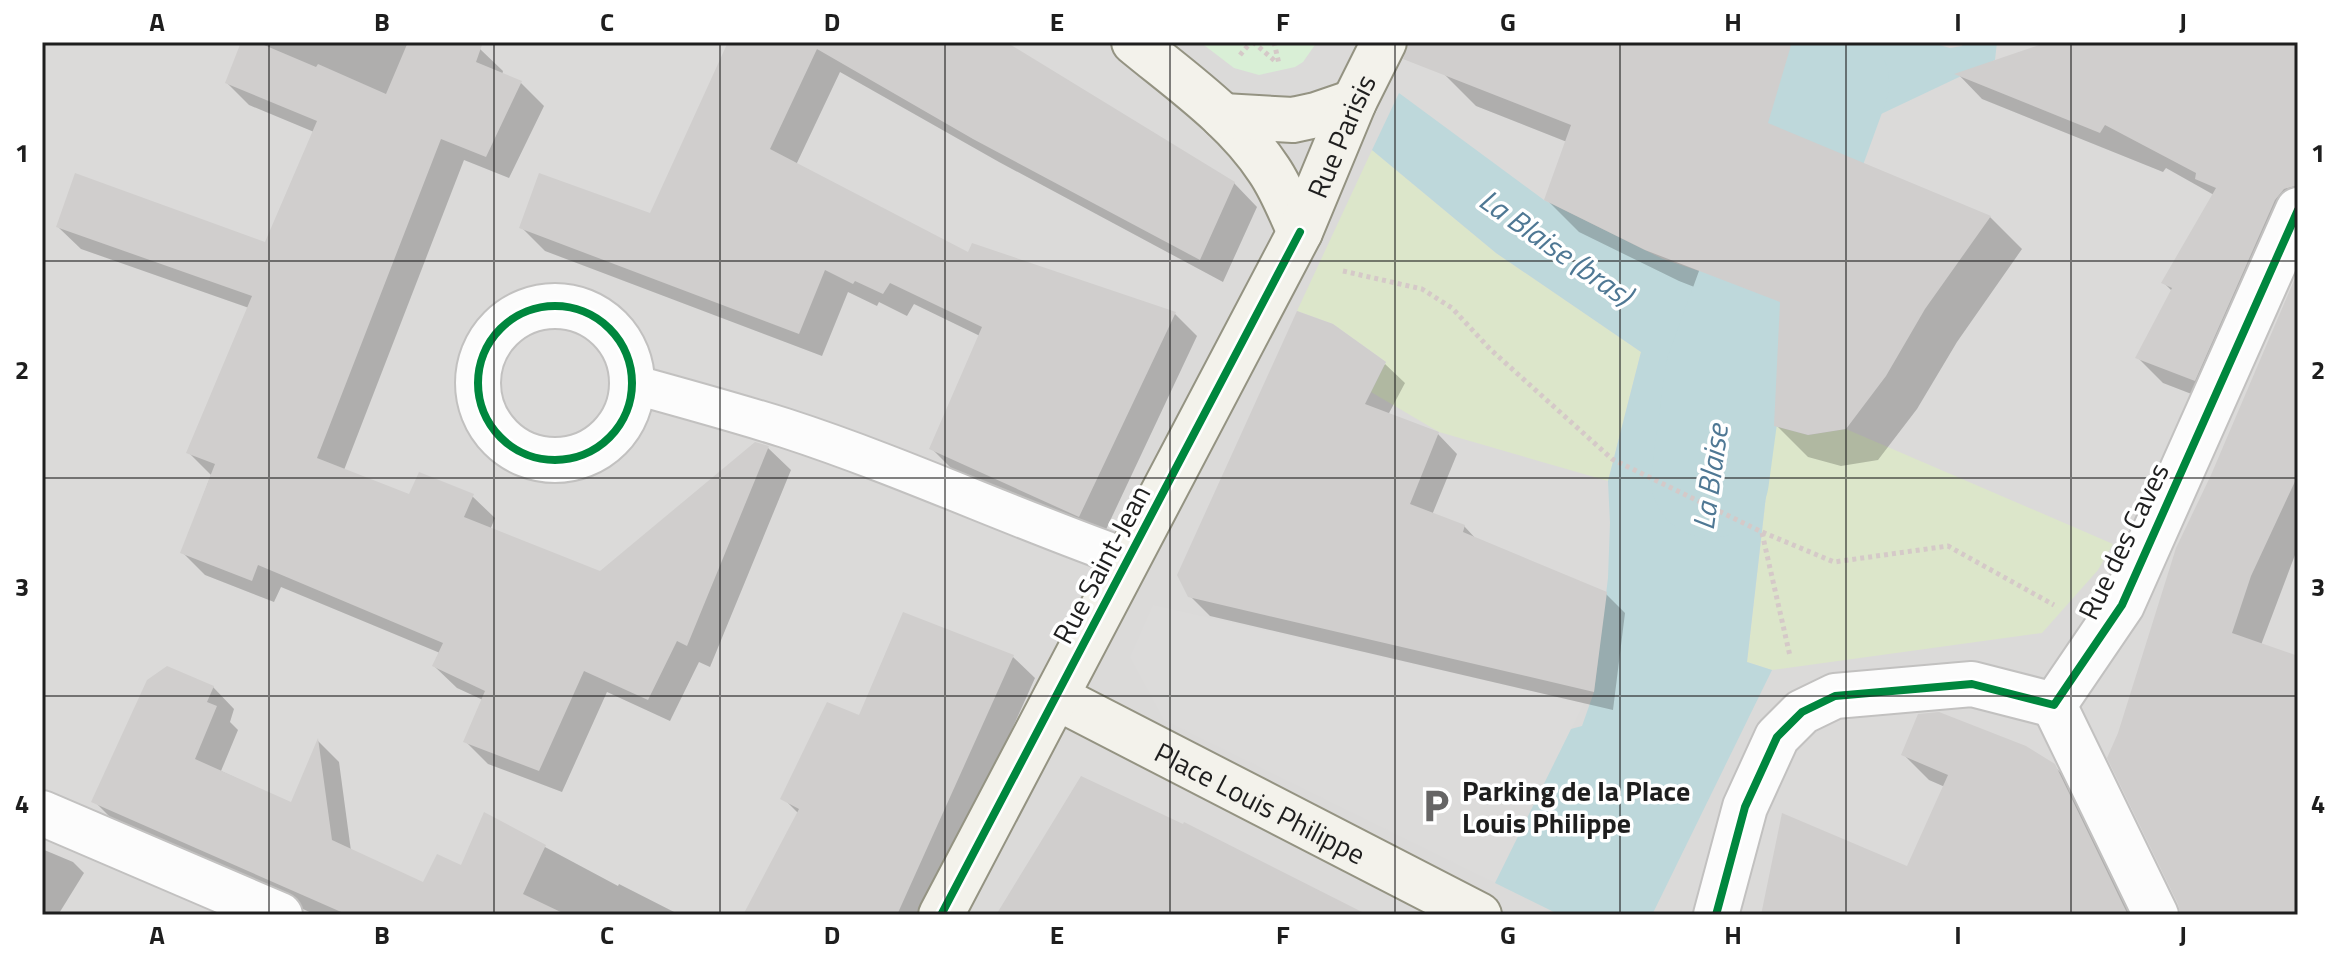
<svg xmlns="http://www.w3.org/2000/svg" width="2340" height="957" viewBox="0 0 2340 957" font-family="'Titillium Web',sans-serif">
<rect width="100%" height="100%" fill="#eceae8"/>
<!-- residential -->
<rect fill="#dbdad9" x="42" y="42" width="2256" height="873"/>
<!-- grass -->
<g fill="#dce6ca">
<polygon points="1372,150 1496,253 1641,352 1608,481 1439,432 1371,392 1386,362 1333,324 1297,311"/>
<polygon points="1774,426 1808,435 1846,429 2113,544 2098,570 2042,633 1772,670 1747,662"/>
</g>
<!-- park -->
<polygon fill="#d9efd6" points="1200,42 1317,42 1303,62 1295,67 1259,75 1234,68"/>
<!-- parking -->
<polygon fill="#dcdbda" points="1153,605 1584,703 1495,883 1164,720 1130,657"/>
<!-- water -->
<g fill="#bed8db">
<polygon points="1778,42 1929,42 1950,48 1962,46 1964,42 1997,42 1995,60 1841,133 1834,150 1768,123 1788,57"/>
<polygon points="1399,93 1544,200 1663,259 1705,273 1697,294 1707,298 1709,294 1778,348 1774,426 1747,662 1772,670 1652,915 1560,915 1495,883 1571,729 1582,726 1594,692 1608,578 1610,523 1608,481 1641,352 1496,253 1372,150"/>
</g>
<!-- shadow -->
<g fill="#0003">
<polygon points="244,42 463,42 480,49 503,71 502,75 521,83 544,106 509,178 464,160 344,470 410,496 472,496 495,518 490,530 601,573 755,444 768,448 791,470 710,667 699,662 670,721 607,692 562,792 488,764 466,742 483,700 457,688 434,666 440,653 281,587 274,602 205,575 182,552 211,475 189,453 249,308 81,249 58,227 266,245 314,132 249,105 227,83"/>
<polygon points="731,42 1004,42 1234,183 1257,207 1223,282 999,162 840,72 796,165 969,255 1174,313 1197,336 1102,538 955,472 932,449 980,336 914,304 907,316 879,302 877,306 848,292 822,356 545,251 522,228 651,216"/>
<polygon points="1461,42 1775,42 1808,75 1819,91 1804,140 1990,217 2022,249 1957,342 1917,409 1878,460 1841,466 1808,457 1776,425 1781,321 1679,281 1579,232 1547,200 1567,142 1476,106 1444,74"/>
<polygon points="2077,42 2298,42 2298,231 2220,405 2163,383 2138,358 2172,291 2164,283 2214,195 2166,168 2163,172 1982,99 1958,74"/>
<polygon points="2298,276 2298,547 2261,645 2298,658 2298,915 2183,915 2212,476"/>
<polygon points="1385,364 1405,383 1388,415 1438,434 1457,454 1432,515 1464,526 1478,541 1605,593 1625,613 1613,710 1210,616 1190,596"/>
<polygon points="1013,657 1035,678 934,902 924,915 746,915 799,814 783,798 860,717"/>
<polygon points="213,687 234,709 230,722 238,730 221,771 292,804 318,741 339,762 351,851 424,885 462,868 485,815 618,886 619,884 680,915 316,915 116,823 94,801"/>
<polygon points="1903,754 2054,766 2080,792 2140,915 1763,915 1908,869 1945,787 1929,780"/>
<polygon points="42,849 73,862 84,873 58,915 42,915"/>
</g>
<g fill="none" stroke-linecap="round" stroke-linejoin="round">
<!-- river -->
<polyline stroke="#bed8db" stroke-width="118" points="1710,479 1724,375 1830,83 1810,42"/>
</g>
<!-- building -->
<g fill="#d0cecd">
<polygon points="241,42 257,42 316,67 318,64 386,94 408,42 483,42 476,62 522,81 486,157 441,139 317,458 409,494 419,472 474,494 464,517 600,571 755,442 769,446 687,646 677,641 648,700 584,671 539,771 463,742 485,691 432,666 443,643 258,565 252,581 180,553 215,464 186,453 252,296 56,227 75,173 265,242 317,121 225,83"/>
<polygon points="728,42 1006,42 1235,182 1200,260 973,139 817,49 770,149 968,252 972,243 1176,312 1079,517 929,449 982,327 890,283 883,294 855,281 853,284 825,270 799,334 519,228 539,173 650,213"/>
<polygon points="1409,42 1792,42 1768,123 1991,216 1925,309 1886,376 1846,429 1808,435 1774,426 1780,302 1645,250 1544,200 1571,125 1403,59"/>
<polygon points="2048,42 2298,42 2298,185 2284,189 2275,200 2195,381 2135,358 2172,288 2161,283 2216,188 2195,179 2196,173 2105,125 2100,133 1954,74"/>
<polygon points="2298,271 2298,475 2251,576 2232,633 2298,656 2298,915 2181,915 2178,904 2107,758 2118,733 2176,548 2211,475"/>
<polygon points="1297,311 1333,324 1386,362 1365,404 1439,432 1410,504 1465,525 1463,532 1607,592 1594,692 1188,597 1177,575"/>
<polygon points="903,612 1014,655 897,915 743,915 799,809 780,799 827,702 859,715"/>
<polygon points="167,666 214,686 207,702 217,706 195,759 291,802 318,738 332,840 423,882 437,854 461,865 484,812 546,845 523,894 567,915 348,915 91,802 147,680"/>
<polygon points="1939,712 2026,746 2055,764 2128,915 1761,915 1782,813 1907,866 1948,775 1901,755 1918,714"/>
<polygon points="1081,776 1183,824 1184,822 1368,915 996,915"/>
</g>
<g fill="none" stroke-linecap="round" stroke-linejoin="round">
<!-- lane casing -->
<g stroke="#c2c1c0" stroke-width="42">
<path id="lane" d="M632,384C683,398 734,412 785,428C902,466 1013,518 1129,559"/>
</g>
<!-- street casing -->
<g stroke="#c2c1c0" stroke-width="48">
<g id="street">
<circle cx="555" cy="383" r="77"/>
<polyline points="2054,705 2122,605 2298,210"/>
<polyline points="2054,705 2156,915"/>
<polyline points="42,813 280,915"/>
<polyline points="1716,915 1745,807 1777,737 1802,712 1835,696 1972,684 2054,705"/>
</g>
</g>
<!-- secondary casing -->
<g stroke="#949382" stroke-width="48">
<g id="secondary">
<path d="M1134,42C1181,81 1235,118 1269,170C1282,189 1290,211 1300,232"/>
<polyline points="1223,116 1293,120 1316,115 1354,102"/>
<path id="s1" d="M1056,697L1479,915"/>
<path id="s2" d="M941,915L1300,232L1354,102L1384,42"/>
</g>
</g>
<!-- path -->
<g stroke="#d5c9c8" stroke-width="5" stroke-dasharray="4 4" stroke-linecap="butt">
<polyline points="1253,42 1275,61"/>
<polyline points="1274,42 1279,64"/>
<polyline points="1240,55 1251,42"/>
<polyline points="1343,271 1422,289 1452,308 1490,349 1612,459 1762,532 1834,562 1948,546 2054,605"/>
<polyline points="1762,533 1790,656"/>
</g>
<!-- lane -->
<use href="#lane" stroke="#fcfcfc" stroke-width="38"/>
<!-- street -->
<use href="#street" stroke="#fcfcfc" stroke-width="44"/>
<!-- secondary -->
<use href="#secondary" stroke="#f3f2eb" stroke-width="44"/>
<!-- cycleway casing -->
<g stroke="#fff" stroke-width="13">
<g id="cycleway">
<circle cx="555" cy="383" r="77"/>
<polyline points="941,915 1300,232"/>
<polyline points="1716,915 1745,807 1777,737 1802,712 1835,696 1972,684 2054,705 2122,605 2298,210"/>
</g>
</g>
<!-- cycleway -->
<use href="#cycleway" stroke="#00873e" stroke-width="8"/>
</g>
<!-- grid -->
<path fill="none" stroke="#1e1e1e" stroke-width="2" stroke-opacity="0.55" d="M269,42V915M494,42V915M720,42V915M945,42V915M1170,42V915M1395,42V915M1620,42V915M1846,42V915M2071,42V915M42,261H2298M42,478H2298M42,696H2298"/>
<!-- icons -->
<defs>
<g id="parking-bare" transform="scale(2.76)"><path d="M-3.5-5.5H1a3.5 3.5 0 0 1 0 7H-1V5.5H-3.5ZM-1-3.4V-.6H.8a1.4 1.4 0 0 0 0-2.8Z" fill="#666565" stroke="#fff" stroke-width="2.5" paint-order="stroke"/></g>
</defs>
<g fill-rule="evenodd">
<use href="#parking-bare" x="1436" y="806"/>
</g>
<g text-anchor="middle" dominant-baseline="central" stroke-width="7" stroke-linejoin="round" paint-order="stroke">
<!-- street labels -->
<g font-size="28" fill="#1e1e1e" stroke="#fff">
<text stroke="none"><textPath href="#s2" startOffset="876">Rue Parisis</textPath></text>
<text transform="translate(2123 541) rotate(-64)">Rue des Caves</text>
<text transform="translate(1101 564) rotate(-62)">Rue Saint-Jean</text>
<text stroke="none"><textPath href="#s1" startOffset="230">Place Louis Philippe</textPath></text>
</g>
<!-- poi labels -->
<g font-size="28" font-weight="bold" fill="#1e1e1e" stroke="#fff" text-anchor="start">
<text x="1462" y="790">Parking de la Place<tspan x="1462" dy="32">Louis Philippe</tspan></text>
</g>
<!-- water labels -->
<g font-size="30" font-style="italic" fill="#4f7894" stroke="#fff">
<text transform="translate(1556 247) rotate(35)">La Blaise (bras)</text>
<text transform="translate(1710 477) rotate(-82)">La Blaise</text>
</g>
</g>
<!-- border -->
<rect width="2340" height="957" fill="none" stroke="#ffffff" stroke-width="88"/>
<rect x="44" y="44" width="2252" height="869" fill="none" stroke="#1e1e1e" stroke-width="3"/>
<g font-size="26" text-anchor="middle" font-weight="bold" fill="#1e1e1e">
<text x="157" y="31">A</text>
<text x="382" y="31">B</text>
<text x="607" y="31">C</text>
<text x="832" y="31">D</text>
<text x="1057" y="31">E</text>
<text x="1283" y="31">F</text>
<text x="1508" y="31">G</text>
<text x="1733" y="31">H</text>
<text x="1958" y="31">I</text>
<text x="2183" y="31">J</text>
<text x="22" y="162">1</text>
<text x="2318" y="162">1</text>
<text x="22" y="379">2</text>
<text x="2318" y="379">2</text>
<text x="22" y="596">3</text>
<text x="2318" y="596">3</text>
<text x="22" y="813">4</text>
<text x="2318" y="813">4</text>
<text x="157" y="944">A</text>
<text x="382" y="944">B</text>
<text x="607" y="944">C</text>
<text x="832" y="944">D</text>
<text x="1057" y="944">E</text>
<text x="1283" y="944">F</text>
<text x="1508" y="944">G</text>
<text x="1733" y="944">H</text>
<text x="1958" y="944">I</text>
<text x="2183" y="944">J</text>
</g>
</svg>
